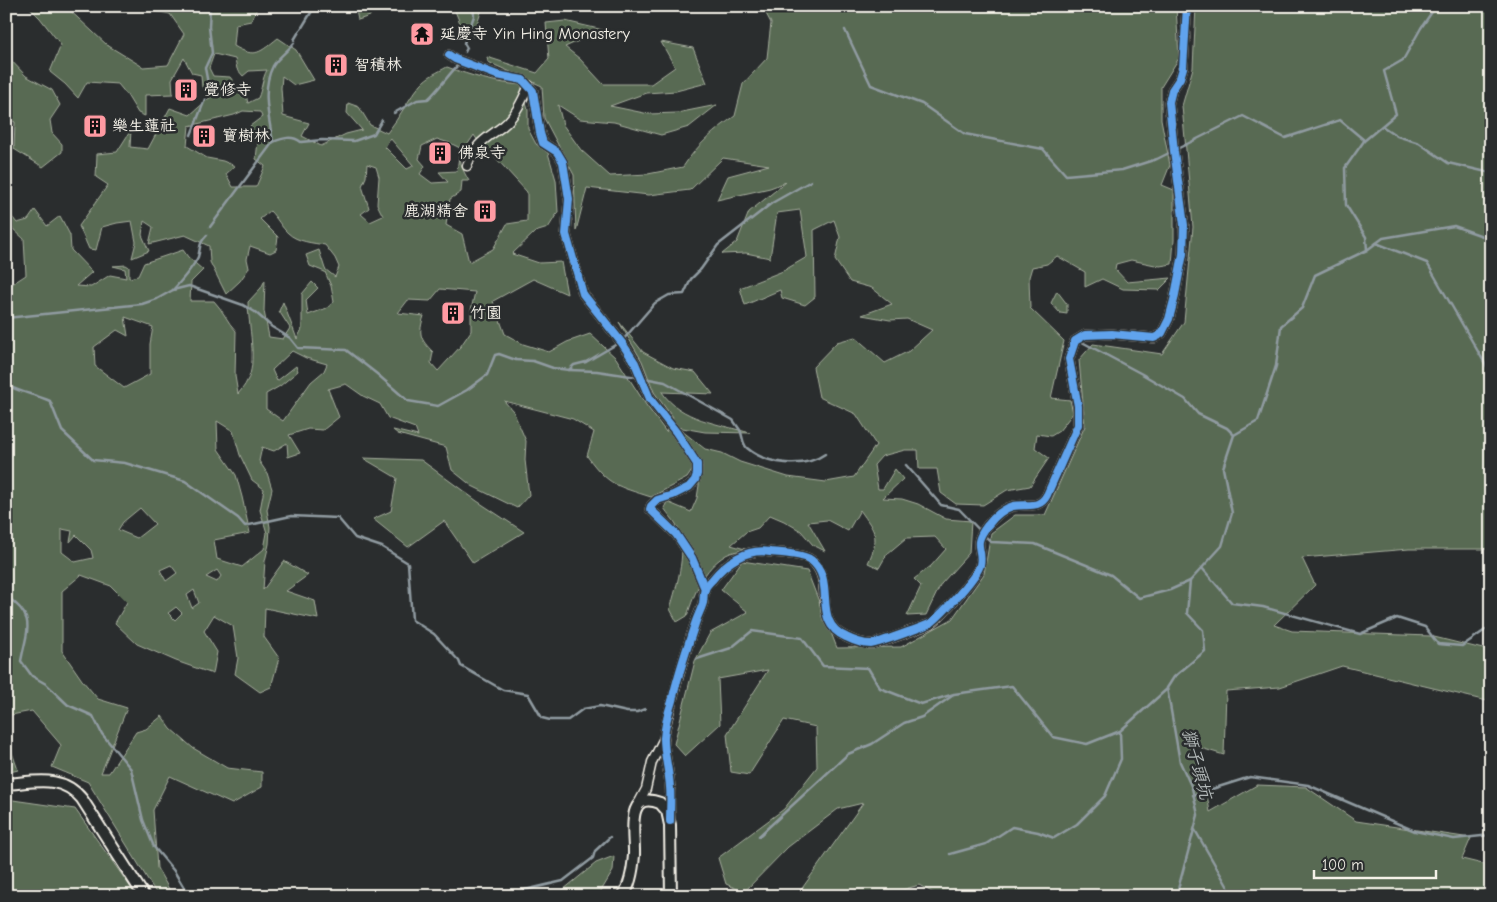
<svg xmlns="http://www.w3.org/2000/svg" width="1497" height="902" viewBox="0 0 1497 902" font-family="'Comic Neue','LXGW WenKai TC',sans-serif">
<rect width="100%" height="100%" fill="#2a2d2e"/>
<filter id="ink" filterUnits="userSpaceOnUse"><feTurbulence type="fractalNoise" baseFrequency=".02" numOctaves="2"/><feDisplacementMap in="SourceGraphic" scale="10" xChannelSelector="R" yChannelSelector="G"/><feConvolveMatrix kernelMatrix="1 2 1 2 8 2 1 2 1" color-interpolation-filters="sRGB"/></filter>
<g filter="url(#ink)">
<!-- green -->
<g fill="#586a53" stroke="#a6ae9e" fill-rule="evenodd">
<path d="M28,6H65L107,45L143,67L168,65L184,34L170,14L149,10L150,6H258L251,21L236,24L234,46C256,59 260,52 278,38L296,50L314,80L294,85L282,76L281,88L283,116L309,123L302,136L321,146L346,134L362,130L347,113L348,103L359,107L370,125L387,133C400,117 408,99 421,84C428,76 438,72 447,67C472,76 495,83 521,85L528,110V129L536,144L548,153L556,180L558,212L548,228L535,232L512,254L539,263L561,262L567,294L533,279L493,301L505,334L523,344L549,352L567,342L590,334L616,358L646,405L666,432L673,418L654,392L642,361L619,322L643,352L673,368L695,372L713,394L662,392C680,420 720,424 750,433L705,432L677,427L705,449L722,453L740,462L788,477L826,482L854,477L876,445L856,414L819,397L813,367L837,342L855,337L885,363L909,351L932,330L907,319L890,320L862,315L892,304L872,288L850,282L835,260L840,237L834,220L814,230L815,297L805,305L782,298L780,290L745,305L740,288L783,271L807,257L800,210L777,213L770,258L746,253L722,254L737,242L749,212L786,182L770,188L717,200L728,176L769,165L723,158L690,190L649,195L587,188L576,231L574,175L544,118L542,86L488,62L487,57L537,73L549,59L546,23L565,21L603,30L565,47L580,59L603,84H651L675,67L661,42L693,48L707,83L676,91L646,93L610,106L649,114L677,113L717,105L689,127L661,135L614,122L580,119L558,105L563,125L581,150L610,176L648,174L683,167C697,145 715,130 735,116L743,84L767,58L771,23L762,6H1176L1179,58L1161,87V119L1170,165L1162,185L1174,190V240L1172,264L1160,266L1131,260L1116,264L1115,269L1127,282L1171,278L1159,290L1123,289L1102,279L1085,287V272L1057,256L1047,264L1032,267L1029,277L1030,308L1064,341L1051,398L1070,400L1073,413L1059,431L1051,436L1037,434L1035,448L1049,458L1030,486L1007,490L983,505L956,504L941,493L937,469H919L918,450H905L882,456L874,465L878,489H883L895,469L903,479L883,498L902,499L918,504L946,519L971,521L969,553L941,584L926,615L907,616L921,586L914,579L931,566L946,549L935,537L906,538L887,554L879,568L868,563C880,537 876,532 860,510L848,531L827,520L808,522L825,551L813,545L801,531L784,521L770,515L758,528L746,532L731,545L745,549C739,551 731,552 726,555C703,569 695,592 687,616L677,622L670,609C677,585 689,548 676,524C673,519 668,514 664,508L667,502L691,512L697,498L702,466L693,469L687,478L651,497C617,486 609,486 587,456L594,432L573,419L504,401L513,411L526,441L525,460L529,495L517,508L472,486L452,470L446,447L398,434L393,430L418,436L415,428L388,418L380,404L363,396L346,384L328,389L339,417L323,430L308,429L289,435L300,453L288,457L287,443L274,451L262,447L259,461L267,473L272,489L267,510L270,527L269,544L265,561L263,590L284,561L308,575L286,591L315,601L318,619L265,608L264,637L279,658L271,687L260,692L235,674L238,658L233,626L214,615L204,631L217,652L213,674L176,661L137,644L115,623L127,602L111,586L81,575L62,591V651L82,680L98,699L127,708L101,773H109L136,732L146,729L162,716L171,729L193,748L227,768L262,772V787L232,804L170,776L153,810L157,868L173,896H158L88,782L52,767L61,745L32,711L6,716V288L26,275L24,239L11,227L8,212L17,223L28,220L35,210L47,226L60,216L70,235L71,250L92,272L76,286L91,287L110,275L126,278L125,269L113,266L126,265L129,267V278L138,276L144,263L183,250L188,257L203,270L191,282L190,301H214C223,310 227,322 236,331L235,376L238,394C241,390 245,386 247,381C258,364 248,323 248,302L261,288L265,280L264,311L269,337L283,339L290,328L279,311L283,302L297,339L302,329V294L312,282L318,288L306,300L308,315L327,308L334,302L331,286L325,272L310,266L306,255L319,250L325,269L335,277L339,267L335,258L325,245C314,243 297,242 288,233C282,228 277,218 270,211L260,219L278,237L276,250L270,253L250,246L247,259L249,268L240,281L226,294L210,262L209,246L185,235L149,244L153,227L144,221L142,235L149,251L132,258L136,242L132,221L117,223L102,227L96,250L89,249L79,226L108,185L96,177L97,154L117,152L131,130L130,147L148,149L170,108L190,115L214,94L202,87L201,75L192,73L184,58L172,79L173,94L145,95V116L138,113L127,95L118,84L87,82L78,98L65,84L50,72L61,45L40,18ZM214,54L235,59L237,69L243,76L249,71L267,70C262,79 262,89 258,98L248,103L243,84L237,86L230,77L213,76L209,68ZM243,111L260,112L262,117L250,126L258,141L256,159L265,166L256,187H233L226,174L235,166L223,161L207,158L187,146L189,126L234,115ZM474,135L484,150L495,157L527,192V221L507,224L493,249L469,262L462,234L446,225L450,199L461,192L462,181H469C455,157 460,156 474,135ZM390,138L413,165V166L407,169L385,147ZM437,139L452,144L460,148L457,171L439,172L448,182L432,183L420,174L425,166L419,159L422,146ZM367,164L376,167L379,177L377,204L383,216L370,222L361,214L369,208L362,186L366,177ZM440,289L475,292L471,310V331L460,347L438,371L431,363L433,352C420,339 418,334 424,316L398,313L408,300L430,301ZM125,317L153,327L150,344V374L124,388L95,366L94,347L117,330L128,336ZM292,351L306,358L327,364L324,371L311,382L283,421L266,409V394L280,386L298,371L296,366L277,381L272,370ZM217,421L233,431L240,455L252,480L264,489L260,510L267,533L264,549L242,567L217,559L214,540L250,533L242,497L236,475L218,449ZM140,508L155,524L137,538L118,530L123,522ZM62,529L72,531L70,542L76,535L91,550L93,558L75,562L62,552ZM171,565L177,573L166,581L160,570ZM217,570L221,576L217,582L206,577ZM194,590L199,603L192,608L187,595ZM176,607L182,613L175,620L168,613Z"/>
<polygon points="355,6 371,6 370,16 358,20"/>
<polygon points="453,6 480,6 481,12 473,37 460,23"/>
<polygon points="1196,6 1491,6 1491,549 1409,549 1302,558 1315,585 1274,625 1292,631 1430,636 1491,651 1491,702 1342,666 1280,687 1226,691 1224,755 1191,745 1205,783 1210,812 1257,785 1306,787 1356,821 1471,838 1462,859 1491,866 1491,896 939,896 919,885 883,896 816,896 798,894 863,803 838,809 788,847 744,892 726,884 718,858 784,809 817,767 816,727 784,720 749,775 731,772 727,734 768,670 718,679 720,724 685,756 674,744 695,661 710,633 748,612 721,590 742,561 807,571 837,648 901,647 952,619 984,574 991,533 1015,515 1045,515 1085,426 1079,360 1093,344 1162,354 1184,322 1193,227 1182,106 1193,68"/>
<polygon points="6,55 26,76 52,90 60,105 50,120 52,133 62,144 62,152 43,167 14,149 15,122 6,119"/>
<polygon points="1057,291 1067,304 1067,314 1060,313 1051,303"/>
<polygon points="363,458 421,460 477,501 524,532 473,563 444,521 408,547 373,519 391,511 397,478"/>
<polygon points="6,735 18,770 6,773"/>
<polygon points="6,799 75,809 137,896 6,896"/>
<polygon points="614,856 613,871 598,896 549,896 558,894 596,863"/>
</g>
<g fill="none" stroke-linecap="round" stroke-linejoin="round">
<!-- stream -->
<g stroke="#909ba1" stroke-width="2.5">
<polyline points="301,29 315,6"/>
<polyline points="845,30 871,85 922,104 965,134 1043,149 1066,175 1122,170 1157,159 1243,116 1285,138 1340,120 1364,140"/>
<polyline points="294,40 300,30"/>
<polyline points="465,52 467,48 464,43 474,16 473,6"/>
<path d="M394,113L417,100L428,99C440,88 448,75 459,64"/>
<polyline points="1382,126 1397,136 1419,143 1448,163 1491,173"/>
<polyline points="191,135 209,89 205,68 212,53 209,27 210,6"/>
<path d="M273,142C283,138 292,135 301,142L322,140L354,141L374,134L382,120"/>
<path d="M210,227L273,142C269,118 261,89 273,66C278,57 288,51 294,43"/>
<polyline points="1376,243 1427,263 1491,374"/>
<polyline points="1367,250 1383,238 1454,226 1491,239"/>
<path d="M173,290C182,280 192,269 198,257C201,247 198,244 207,235"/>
<polyline points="6,318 142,304 157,299 173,290 189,286 243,305 255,312 272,327 290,338 298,348 346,350 377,374 408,401 438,406 467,390 487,375 495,355 499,354 516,360 533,361 553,368 569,370 574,365 586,362 622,341 655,303 669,295 684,294 691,279 701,269 718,245 772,203 811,181"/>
<polyline points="1082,342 1142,374 1185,399 1198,414 1227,428 1234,435"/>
<path d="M569,370L597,371L644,378L665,382L733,420C735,423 738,427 740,430C743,436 742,443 747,448C767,465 804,469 825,454"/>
<path d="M6,373L11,387C23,393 37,395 50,401L62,431L93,460L125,463L185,481L238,518L245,526L291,516L338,518L355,538L382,547L408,563L412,620L434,634L459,661L461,666L503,690L528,694L542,718L550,720H568L583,709L600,706L627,712H637L645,709"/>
<polyline points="6,394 11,387"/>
<polyline points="906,465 941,505 959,509 991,542 1035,544 1111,575 1139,598 1170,590 1190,581"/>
<polyline points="1202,568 1232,603 1263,607 1360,634 1397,618 1425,627 1438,644 1462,646 1491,626"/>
<path d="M6,596C37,617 27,629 21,661L32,676L46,684L68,705L93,716L102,734L131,769L143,820L154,847L174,871L189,896"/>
<polyline points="697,659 731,648 752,631 802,638 823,666 868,668 880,688 921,704 954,694 1012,686 1053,737 1087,744 1120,731 1167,689"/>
<polyline points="1193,795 1250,777 1308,785 1415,831 1454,839 1491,835"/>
<polyline points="1195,830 1233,896"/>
<polyline points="759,836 848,754 872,744 904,723 922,717 952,696"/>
<polyline points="950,854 986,844 1012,827 1038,832 1054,838 1077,824 1105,796 1121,759 1120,732"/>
<polyline points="513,896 525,890 563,881 593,858 595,851 610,837"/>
<polyline points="1175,896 1178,889 1198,815 1192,788 1180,762 1167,688 1174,677 1205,651 1203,630 1187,613 1190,581 1222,546 1232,513 1223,468 1234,435 1258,421 1276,366 1281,326 1302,308 1315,275 1367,250 1366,237 1346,205 1345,168 1364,141 1396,114 1384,71 1403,60 1421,28 1436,6"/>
</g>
<!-- street casing -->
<g stroke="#f4f1e8" stroke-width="11">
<g id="street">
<polyline points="449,55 455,59 497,75 523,80 533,91 540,133 543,143 557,152 563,162 569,199 566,234 583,294 622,343 635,363 650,399 676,432 697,464 697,474 695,480 689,487 673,495 657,500 651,506 650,509 676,534 692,558 705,589"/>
<path d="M467,166C477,141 483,141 503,126C514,118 524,97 529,85"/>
<polyline points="638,804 646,789 652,762 664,738"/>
<path d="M670,817C670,807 671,796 670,786C669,770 664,755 664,738C665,725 669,713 672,701C679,674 687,647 696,621C698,615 701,609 703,603C704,599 703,593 705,588C706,585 710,582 712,580C726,562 747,548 770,552C780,553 804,554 811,560C837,581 810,621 846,637C854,641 862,644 871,644C877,644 928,625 932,623C942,614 977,577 980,565C984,548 971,547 987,526C994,517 1002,509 1013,506C1027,503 1039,510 1047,495L1078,425V406L1069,359L1075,341L1085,335L1112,334L1154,338L1158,336L1162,333L1169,319L1174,300L1183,254L1184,225L1174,151L1169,102L1172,90L1180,78L1183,68L1187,6"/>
</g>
</g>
<!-- secondary casing -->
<g stroke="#f4f1e8" stroke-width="14">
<g id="secondary">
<path d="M6,784C35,782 62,774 82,799L144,896"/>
<path d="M623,896C631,884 633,868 634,855C635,836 624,789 660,803L667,811L670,825L671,896"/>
</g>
</g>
<!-- street -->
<use href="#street" stroke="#2a2d2e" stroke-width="8"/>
<!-- secondary -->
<use href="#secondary" stroke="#2a2d2e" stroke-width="10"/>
<!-- cycleway casing -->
<g stroke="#2a2d2e" stroke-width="11">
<g id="cycleway">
<polyline points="449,55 455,59 497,75 523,80 533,91 540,133 543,143 557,152 563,162 569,199 566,234 583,294 622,343 635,363 650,399 676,432 697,464 697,474 695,480 689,487 673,495 657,500 651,506 650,509 676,534 692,558 705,589"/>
<path d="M670,821C670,809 671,798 670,787C669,770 664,755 664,738C665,725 668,713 672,701C678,674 687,648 696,621C698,615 701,610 703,603C704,599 703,593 705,589C706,586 710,582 712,580C726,562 747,548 770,552C780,553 804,554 811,560C838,581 810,621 846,637C854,641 862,644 871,644C876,644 928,625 931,623C942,614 977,577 980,565C984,548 971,547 987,526C994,517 1002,509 1013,506C1027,503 1039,510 1047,495L1078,425V406L1069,359L1075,341L1085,335L1112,334L1154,338L1158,336L1162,333L1169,319L1174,300L1183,254L1184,225L1174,151L1169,102L1172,90L1180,78L1183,68L1187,6"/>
</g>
</g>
<!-- cycleway -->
<use href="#cycleway" stroke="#60a3ed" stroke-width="8"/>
</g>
</g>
<!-- icons -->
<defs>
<g id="temple-square" transform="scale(1.25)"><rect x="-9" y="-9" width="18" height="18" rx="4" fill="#ff9aa2" stroke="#2a2d2e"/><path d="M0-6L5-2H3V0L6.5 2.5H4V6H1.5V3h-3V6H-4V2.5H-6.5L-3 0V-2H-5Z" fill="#111"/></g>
<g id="building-square" transform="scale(1.25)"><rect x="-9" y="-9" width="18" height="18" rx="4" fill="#ff9aa2" stroke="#2a2d2e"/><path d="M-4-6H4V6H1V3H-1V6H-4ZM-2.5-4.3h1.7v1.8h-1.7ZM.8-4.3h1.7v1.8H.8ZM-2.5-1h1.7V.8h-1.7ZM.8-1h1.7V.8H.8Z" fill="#111"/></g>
</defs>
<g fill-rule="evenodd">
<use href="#temple-square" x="422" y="34"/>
<use href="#building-square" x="336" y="65"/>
<use href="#building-square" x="186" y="90"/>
<use href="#building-square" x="95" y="126"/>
<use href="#building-square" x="204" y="136"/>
<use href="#building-square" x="440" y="153"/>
<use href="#building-square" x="485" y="211"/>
<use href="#building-square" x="453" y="313"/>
</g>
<g text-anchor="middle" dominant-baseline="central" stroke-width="5" stroke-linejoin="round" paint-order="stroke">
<!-- poi labels -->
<g font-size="16" fill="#f4f1e8" stroke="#2a2d2e" text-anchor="start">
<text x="440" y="34">延慶寺 Yin Hing Monastery</text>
<text x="354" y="65">智積林</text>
<text x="204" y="90">覺修寺</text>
<text x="112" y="126">樂生蓮社</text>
<text x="222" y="136">寶樹林</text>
<text x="458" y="153">佛泉寺</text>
<text x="468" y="211" text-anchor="end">鹿湖精舍</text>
<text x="470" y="313">竹園</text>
</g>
<!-- water labels -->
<g font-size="18" font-style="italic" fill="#b2b8b8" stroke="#2a2d2e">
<text transform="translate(1197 764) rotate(75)">獅子頭坑</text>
</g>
</g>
<!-- margin -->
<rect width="1497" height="902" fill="none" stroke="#2a2d2e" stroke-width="25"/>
<rect x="12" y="12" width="1472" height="877" fill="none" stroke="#f4f1e8" stroke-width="2" filter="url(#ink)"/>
<!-- scale -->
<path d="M1314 870v8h122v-8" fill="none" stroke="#f4f1e8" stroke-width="2.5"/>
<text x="1322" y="870" font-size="15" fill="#f4f1e8" stroke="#2a2d2e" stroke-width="4" paint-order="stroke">100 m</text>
</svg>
